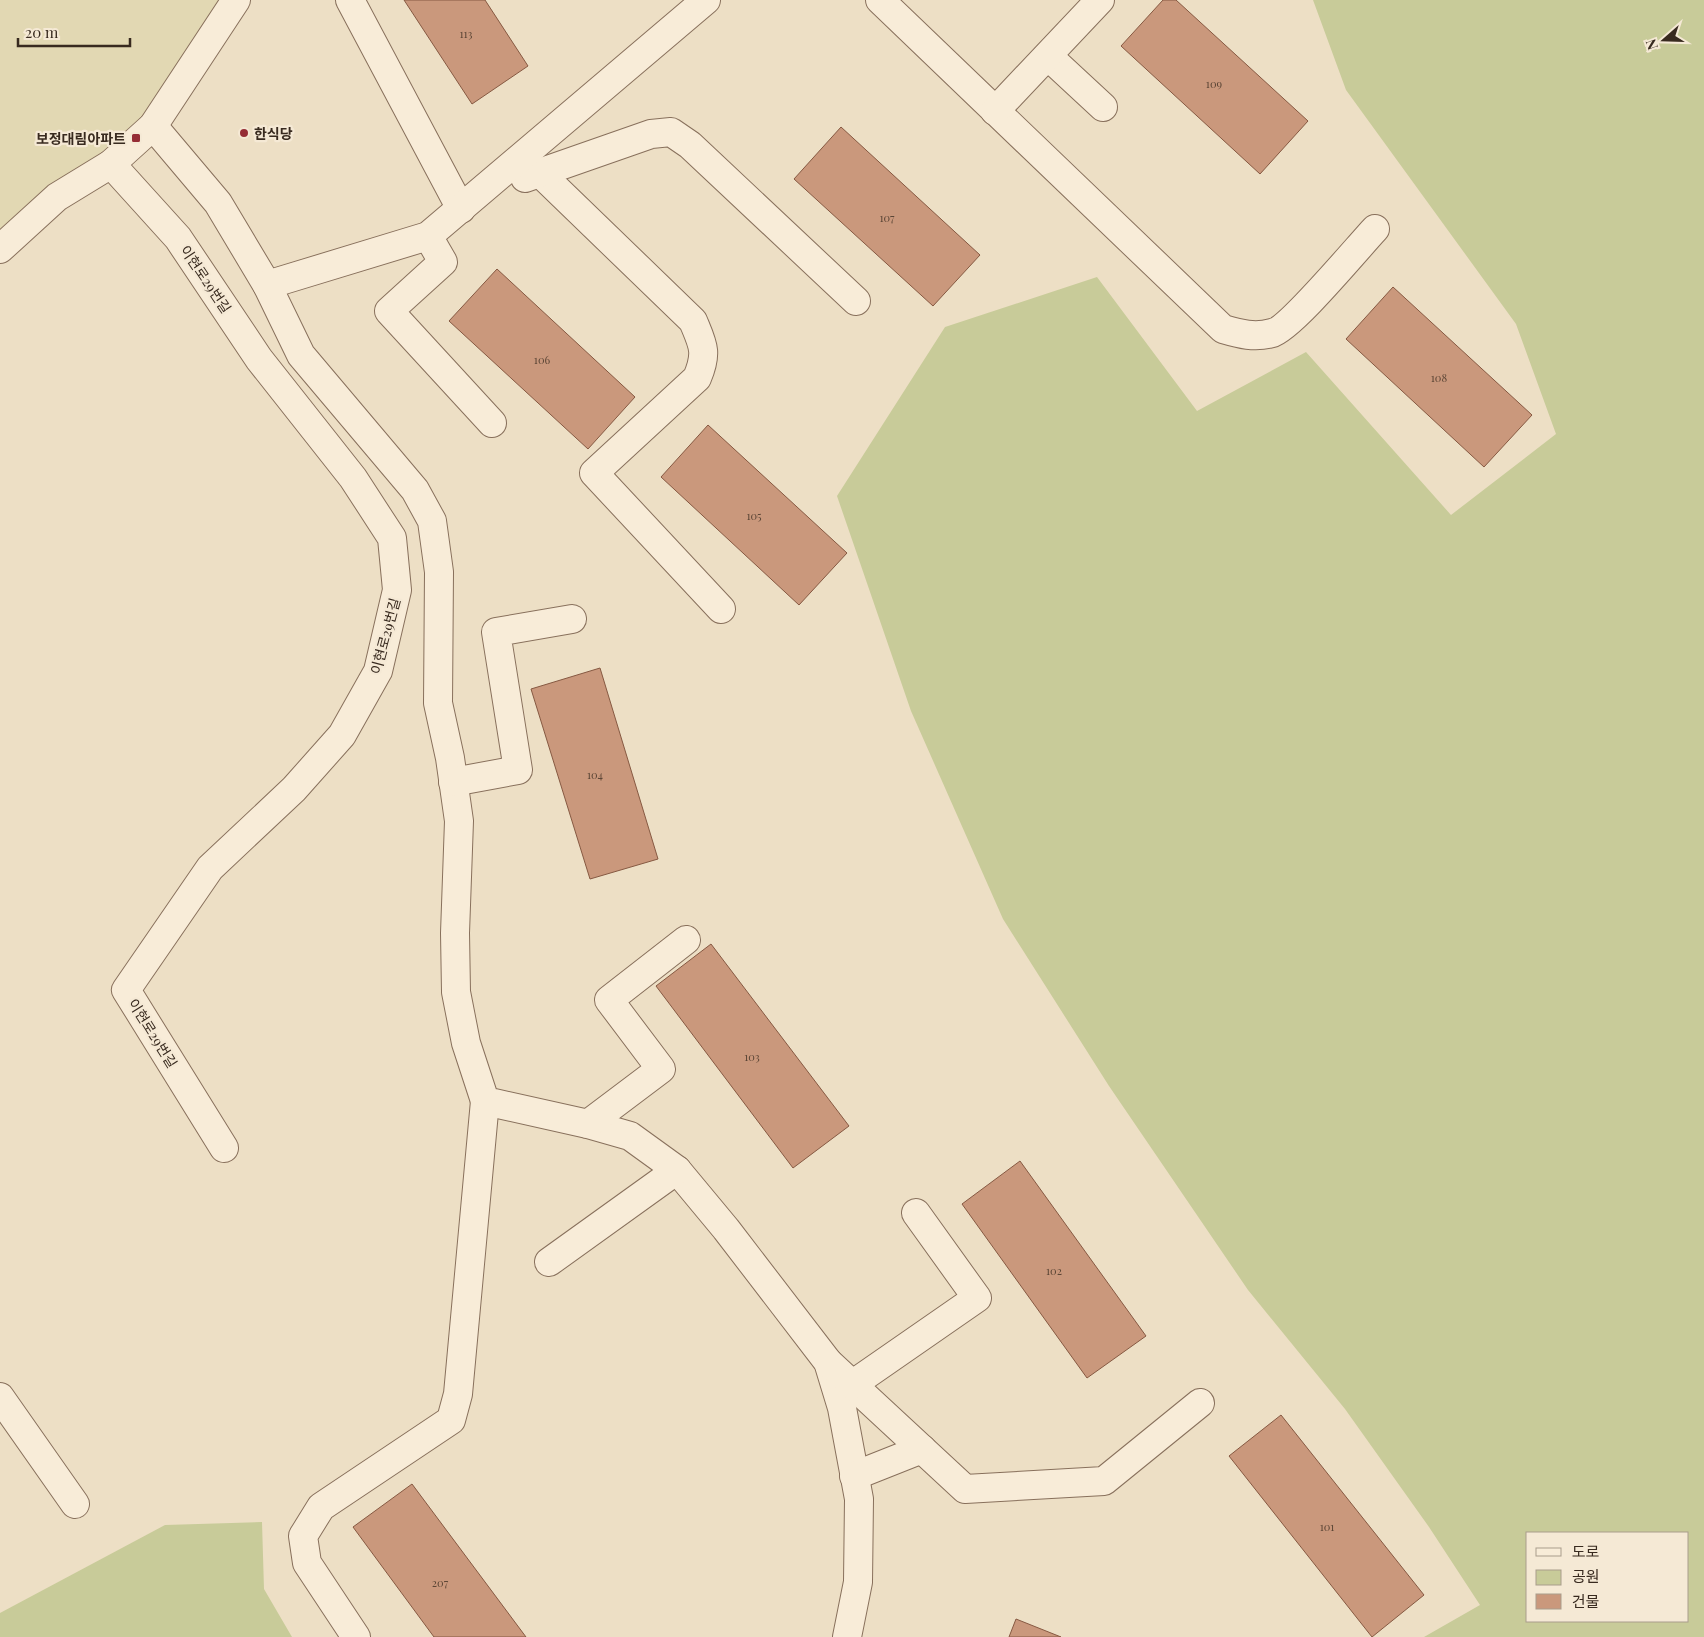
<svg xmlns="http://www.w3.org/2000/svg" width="1704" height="1637" viewBox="0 0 1704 1637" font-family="'Playfair Display','Noto Sans KR',serif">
<rect width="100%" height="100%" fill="#eddfc5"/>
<!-- farmland -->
<polygon fill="#e2d8b3" points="0,0 243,0 158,107 0,235"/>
<!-- green -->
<g fill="#c8cb99" fill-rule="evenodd">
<path d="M1313,0H1704V1637H1424L1480,1605L1429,1527L1345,1409L1248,1290L1109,1086L1003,919L911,711L837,496L945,327L1097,277L1197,411L1306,352L1451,515L1556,434L1516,324L1346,90ZM1688,1533V1621H1528V1533Z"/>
<polygon points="262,1522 264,1589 292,1637 0,1637 0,1613 165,1525"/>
</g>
<!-- building -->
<g fill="#ca987c" stroke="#865942">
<polygon points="404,0 485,0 528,66 472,104"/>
<polygon points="1163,0 1176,0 1308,121 1260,174 1121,46"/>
<polygon points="841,127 980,255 933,306 794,179"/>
<polygon points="497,269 635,397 588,449 449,321"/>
<polygon points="1393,287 1532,415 1484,467 1346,339"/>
<polygon points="708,425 847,553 799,605 661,477"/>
<polygon points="600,668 658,859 590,879 531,689"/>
<polygon points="711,944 849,1126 793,1168 656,986"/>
<polygon points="1020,1161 1146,1336 1087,1378 962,1204"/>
<polygon points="1281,1415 1424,1595 1372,1637 1229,1456"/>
<polygon points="412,1484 526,1637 434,1637 353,1527"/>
<polygon points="1016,1619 1061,1637 1009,1637"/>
</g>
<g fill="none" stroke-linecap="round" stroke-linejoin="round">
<!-- minor casing -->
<g stroke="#88705c" stroke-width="30">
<g id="minor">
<polyline points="350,0 461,209"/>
<path d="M880,0L1223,329C1240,334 1255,338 1272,333C1290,329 1358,247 1375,229"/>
<polyline points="1048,56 1103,107"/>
<polyline points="995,111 1100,0"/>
<polyline points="153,126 218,203 267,285 301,355 415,490 432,521 439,572 438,703 450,758 459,821 455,933 456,992 466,1043 485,1101 588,1124 630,1136 677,1170 726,1229 828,1362 842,1408 859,1499 858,1582 847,1637"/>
<polyline points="111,164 178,238 259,359 353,478 392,538 397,590 378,671 342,735 294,789 210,868 126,990 224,1148"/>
<path d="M540,173L693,321C703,345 708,352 697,378L594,473L721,609"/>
<polyline points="525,178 651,134 671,132 690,145 856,301"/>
<polyline points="428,236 443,262 389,311 492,423"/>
<polyline points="0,249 57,197 111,164 153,126 236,0"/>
<polyline points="267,285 428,236 706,0"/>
<polyline points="453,782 518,770 496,632 572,619"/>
<polyline points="588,1124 661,1069 609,1000 686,940"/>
<polyline points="549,1262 677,1170"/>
<polyline points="828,1362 965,1489 1104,1481 1200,1403"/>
<polyline points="853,1384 977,1298 916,1213"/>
<polyline points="0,1397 75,1504"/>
<polyline points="854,1476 922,1449"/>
<polyline points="356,1637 307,1563 303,1536 321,1507 451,1420 458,1394 485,1101"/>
</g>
</g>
<!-- minor -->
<use href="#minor" stroke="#f8ecd8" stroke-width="28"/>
</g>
<!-- markers -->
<g fill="#952d35" stroke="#f5e9d5" stroke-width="2">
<circle cx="244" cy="133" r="5"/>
<rect x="131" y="133" width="10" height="10" rx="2.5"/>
</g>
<g text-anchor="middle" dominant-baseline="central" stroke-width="4.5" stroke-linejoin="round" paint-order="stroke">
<!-- number labels -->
<g font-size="11" fill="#5c4636">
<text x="466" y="33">113</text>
<text x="1214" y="83">109</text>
<text x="887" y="217">107</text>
<text x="542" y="359">106</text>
<text x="1439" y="377">108</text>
<text x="754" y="515">105</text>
<text x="595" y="774">104</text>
<text x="752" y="1056">103</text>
<text x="1054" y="1270">102</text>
<text x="1327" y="1526">101</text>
<text x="440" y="1582">207</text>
</g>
<!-- poi labels -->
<g font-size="14" font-weight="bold" fill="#382a1f" stroke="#f5e9d5" text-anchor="start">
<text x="254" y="133">한식당</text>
<text x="126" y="138" text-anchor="end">보정대림아파트</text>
</g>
<!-- street labels -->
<g font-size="14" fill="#382a1f" stroke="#f5e9d5">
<text transform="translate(206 279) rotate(56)">이현로29번길</text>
<text transform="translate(385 636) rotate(-75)">이현로29번길</text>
<text transform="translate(153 1033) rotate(58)">이현로29번길</text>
</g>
</g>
<!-- legend -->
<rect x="1526" y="1532" width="162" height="90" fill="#f5e9d5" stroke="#a99d8c"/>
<rect x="1536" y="1548" width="25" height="8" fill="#f8ecd8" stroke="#a99d8c"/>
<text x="1572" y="1557" font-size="15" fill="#382a1f">도로</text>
<rect x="1536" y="1570" width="25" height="15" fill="#c8cb99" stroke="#a99d8c"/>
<text x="1572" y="1582" font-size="15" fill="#382a1f">공원</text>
<rect x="1536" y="1594" width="25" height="15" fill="#ca987c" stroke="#a99d8c"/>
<text x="1572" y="1607" font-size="15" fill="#382a1f">건물</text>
<!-- north arrow -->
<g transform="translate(1664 40) rotate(250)" stroke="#f5e9d5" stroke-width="4" paint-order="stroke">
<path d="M0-4L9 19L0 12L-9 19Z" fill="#382a1f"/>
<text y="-8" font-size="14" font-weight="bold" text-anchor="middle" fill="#382a1f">N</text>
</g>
<!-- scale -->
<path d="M18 38v8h112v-8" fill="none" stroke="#382a1f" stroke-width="2.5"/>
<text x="25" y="38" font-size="15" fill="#382a1f" stroke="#f5e9d5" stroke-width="4" paint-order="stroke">20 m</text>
</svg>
